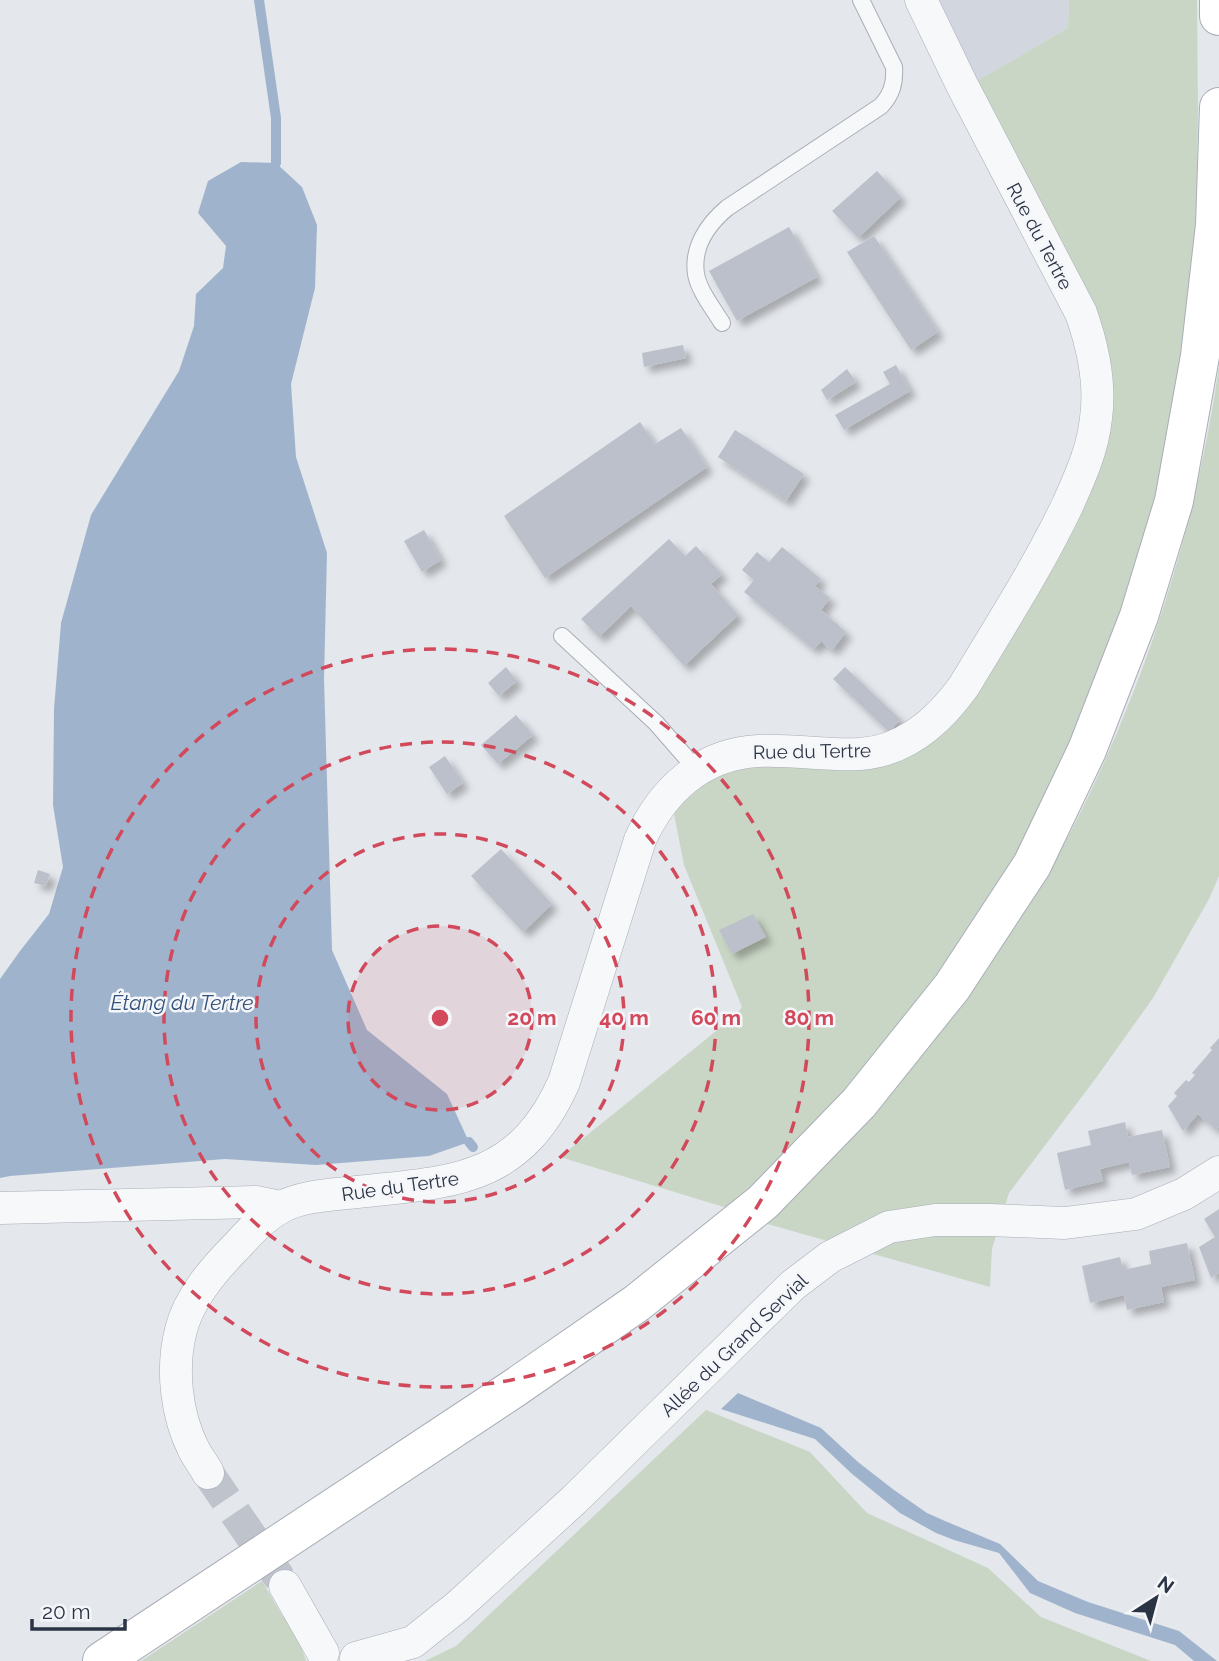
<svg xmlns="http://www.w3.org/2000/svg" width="1219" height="1661" viewBox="0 0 1219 1661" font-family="Raleway,sans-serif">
<defs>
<filter id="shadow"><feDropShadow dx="6" dy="6" stdDeviation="3.5" flood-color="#0004"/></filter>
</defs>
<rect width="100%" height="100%" fill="#e4e7ec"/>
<!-- built -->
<polygon fill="#d2d6de" points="935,0 1069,0 1068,28 975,82"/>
<!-- green -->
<g fill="#c9d6c5">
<polygon points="1069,0 1197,0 1197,2 1198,113 1196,234 1183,372 1146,545 1074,738 1017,853 925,993 884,1045 809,1131 776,1165 727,1208 560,1157 736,1015 742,1007 684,865 674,814 680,801 689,789 729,769 926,739 1109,420 975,82 1068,28"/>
<path d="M1219,367V876L1209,899L1153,998L1096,1078L1009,1193L992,1249L990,1287L764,1223C787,1202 809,1183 830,1161C876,1114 915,1062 954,1010C998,952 1039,893 1072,829C1146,685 1196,526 1219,367Z"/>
<polygon points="706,1410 810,1452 867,1513 988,1568 1041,1617 1151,1661 425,1661 456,1646"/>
<polygon points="262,1581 283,1617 290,1614 306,1661 141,1661"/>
</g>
<!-- water -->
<g fill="#9fb4cc">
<polygon points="241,162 276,163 302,187 317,225 315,288 291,384 296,457 327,553 324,679 332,950 367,1030 447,1094 469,1142 429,1156 316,1165 225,1159 10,1176 0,1178 0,979 20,951 49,914 63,867 53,805 54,709 61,623 91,515 179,371 194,326 196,294 223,268 226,246 198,213 208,181"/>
<polygon points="738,1393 821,1428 858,1462 894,1490 927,1513 945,1521 1000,1544 1038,1581 1088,1602 1179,1631 1217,1661 1194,1661 1175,1645 1075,1613 1030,1593 999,1553 954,1540 936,1533 900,1513 851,1473 815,1439 721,1409"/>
</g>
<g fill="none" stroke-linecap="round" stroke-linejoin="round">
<!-- stream -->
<g stroke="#9fb4cc" stroke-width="10">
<polyline points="259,0 276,118 276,163"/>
<polyline points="469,1142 473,1147"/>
</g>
</g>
<!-- building -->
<g fill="#bbc0ca" filter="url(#shadow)">
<polygon points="877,171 901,197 858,238 832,211"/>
<polygon points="789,227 817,277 737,321 709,271"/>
<polygon points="874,236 938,332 911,350 847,252"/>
<polygon points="683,345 686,358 644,367 642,353"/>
<polygon points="896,365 910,391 844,430 835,415 890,384 883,372"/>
<polygon points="847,369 856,382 827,400 821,390"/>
<polygon points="640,422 655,444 681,428 707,467 545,578 504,516"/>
<polygon points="735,430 804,474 786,501 718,457"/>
<polygon points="424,530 441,560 422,572 404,541"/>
<polygon points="669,539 685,556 696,546 719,571 722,574 711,584 738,615 684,666 631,606 599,637 581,619"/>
<polygon points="782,547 821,579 815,586 830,598 821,610 846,632 833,649 827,647 822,641 813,649 744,592 754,580 742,570 757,552 769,562"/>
<polygon points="506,667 517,681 499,696 488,683"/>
<polygon points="845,667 900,719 889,732 833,679"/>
<polygon points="516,715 533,735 498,764 481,745"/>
<polygon points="445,756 463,783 447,794 429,767"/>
<polygon points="501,849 552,904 523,932 471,876"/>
<polygon points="38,870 50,874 46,886 34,883"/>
<polygon points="753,914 766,937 732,954 719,930"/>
<polygon points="1219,1038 1219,1127 1216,1130 1198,1114 1183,1131 1168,1106 1177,1096 1174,1093 1186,1080 1189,1082 1195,1075 1192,1073 1212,1050 1210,1048"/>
<polygon points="1125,1122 1128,1137 1162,1130 1170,1167 1132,1175 1129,1162 1100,1169 1103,1181 1065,1190 1057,1153 1091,1145 1088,1131"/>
<polygon points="1219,1209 1219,1273 1211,1278 1199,1247 1215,1237 1204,1219"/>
<polygon points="1187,1243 1195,1280 1161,1287 1164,1302 1127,1310 1124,1295 1090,1303 1082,1266 1120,1257 1123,1270 1151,1264 1149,1251"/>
</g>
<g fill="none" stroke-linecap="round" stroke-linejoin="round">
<!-- minor-tunnel -->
<polyline stroke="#bfc3cb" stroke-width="32" stroke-dasharray="32 16" stroke-linecap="butt" points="208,1473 285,1586"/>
<!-- service casing -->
<g stroke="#a9aeb7" stroke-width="18">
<g id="service">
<path d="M722,323C713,308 699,291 696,274C692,247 708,224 727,208L881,106C892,94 895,83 894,67L861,0"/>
<polyline points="562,636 656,723 697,770"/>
</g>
</g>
<!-- minor casing -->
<g stroke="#a9aeb7" stroke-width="33">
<g id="minor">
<polyline points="0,1208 256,1202 280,1207"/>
<path d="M208,1473C204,1465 198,1458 194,1450C176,1415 171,1368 181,1330C189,1298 213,1270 236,1247C249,1233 263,1217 280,1208C298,1197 327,1195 347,1193C446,1182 518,1186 564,1082L640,840C662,791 701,754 758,751C792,749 826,756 860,754C905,751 939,721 964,686C1000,626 1038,567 1068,504C1080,477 1093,449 1096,418C1101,382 1093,347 1081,313L962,85L921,0"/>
<polyline points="285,1586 323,1653"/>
<polyline points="356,1658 413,1642 458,1606 574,1500 793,1285 830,1257 889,1227 935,1220 990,1220 1065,1223 1136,1214 1184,1194 1219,1172"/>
</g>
</g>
<!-- secondary casing -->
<g stroke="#a9aeb7" stroke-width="40">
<g id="secondary">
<polyline points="1219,0 1219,16"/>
<polyline points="102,1661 513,1389 637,1303 763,1202 859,1103 952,987 1032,865 1087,750 1139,616 1174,501 1200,356 1215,225 1219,107"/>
</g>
</g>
<!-- service -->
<use href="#service" stroke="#f7f8fa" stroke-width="16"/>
<!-- minor -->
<use href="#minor" stroke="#f7f8fa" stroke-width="32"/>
<!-- secondary -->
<use href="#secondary" stroke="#fff" stroke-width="38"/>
</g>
<!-- distance rings -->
<circle cx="440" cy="1018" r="92" fill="#d1495b" fill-opacity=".12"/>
<g fill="none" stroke="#d1495b" stroke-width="3.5" stroke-dasharray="12 9">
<circle cx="440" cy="1018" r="92"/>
<circle cx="440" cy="1018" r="184"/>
<circle cx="440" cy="1018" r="276"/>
<circle cx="440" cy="1018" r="369"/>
</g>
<g text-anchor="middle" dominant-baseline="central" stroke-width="5" stroke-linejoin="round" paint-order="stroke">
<!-- street labels -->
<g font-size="19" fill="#2b3445" stroke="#f4f6f9">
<text transform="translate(1040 236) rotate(62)">Rue du Tertre</text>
<text transform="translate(812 751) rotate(-1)">Rue du Tertre</text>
<text transform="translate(400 1186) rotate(-8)">Rue du Tertre</text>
<text transform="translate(734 1345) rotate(-44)">Allée du Grand Servial</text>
</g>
<!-- water labels -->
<g font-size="21" font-style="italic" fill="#34527a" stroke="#f4f6f9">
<text x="182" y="1002">Étang du Tertre</text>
</g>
</g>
<circle cx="440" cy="1018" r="10" fill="#d1495b" stroke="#f4f6f9" stroke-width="3.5"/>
<g font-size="21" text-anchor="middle" font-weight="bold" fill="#d1495b" stroke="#f4f6f9" stroke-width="5" stroke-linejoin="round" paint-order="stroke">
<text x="532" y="1025">20 m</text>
<text x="624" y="1025">40 m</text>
<text x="716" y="1025">60 m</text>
<text x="809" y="1025">80 m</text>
</g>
<!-- north arrow -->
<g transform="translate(1156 1598) rotate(36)" stroke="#f4f6f9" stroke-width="5" paint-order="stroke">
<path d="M0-5L12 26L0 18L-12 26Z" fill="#2b3445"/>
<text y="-10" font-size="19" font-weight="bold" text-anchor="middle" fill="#2b3445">N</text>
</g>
<!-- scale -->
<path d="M32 1619v10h93v-10" fill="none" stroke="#2b3445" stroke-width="3.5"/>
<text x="42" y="1619" font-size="21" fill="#2b3445" stroke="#f4f6f9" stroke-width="5" paint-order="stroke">20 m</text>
</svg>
